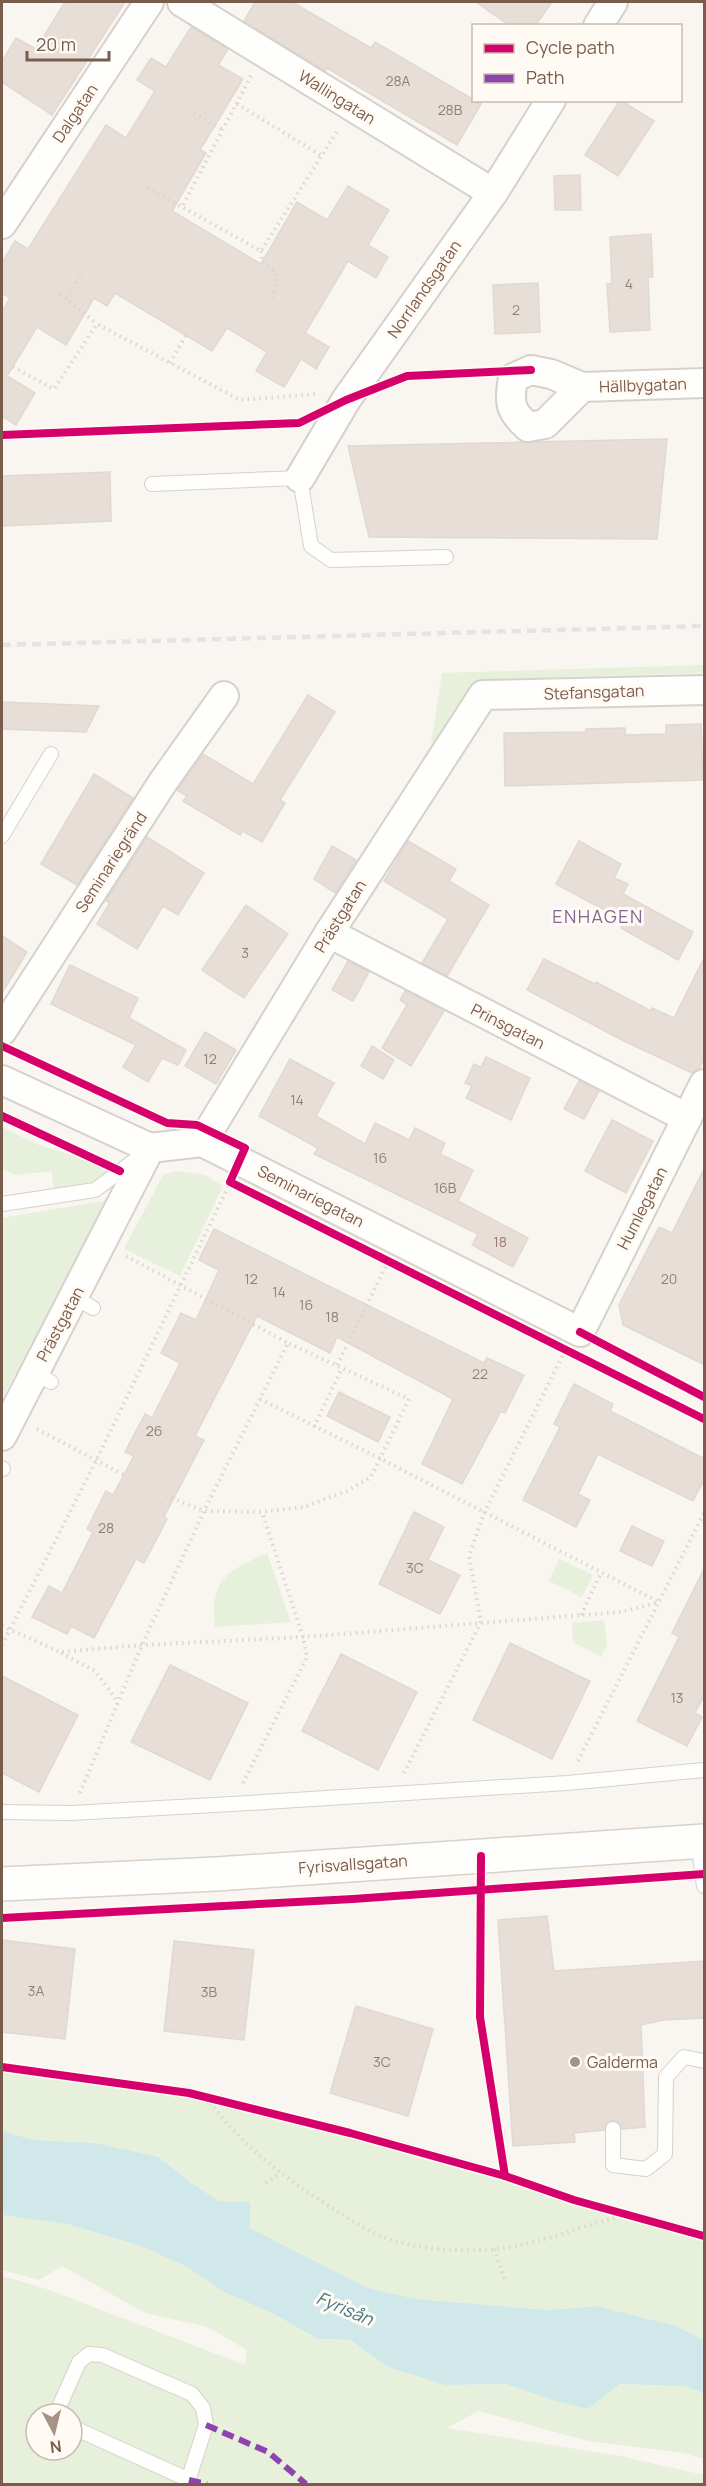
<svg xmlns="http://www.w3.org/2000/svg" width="706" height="2486" viewBox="0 0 706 2486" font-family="Manrope,sans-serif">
<rect width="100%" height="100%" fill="#f9f5f0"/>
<!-- green -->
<g fill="#e7f0db" fill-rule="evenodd">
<path d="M704,665V673L492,679C456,695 449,718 430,751L442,673Z"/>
<polygon points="2,1127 36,1144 120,1171 88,1184 54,1193 52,1171 16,1175 2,1169"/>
<polygon points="176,1171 205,1175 223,1186 180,1276 124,1249 163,1175"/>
<polygon points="109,1200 102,1220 2,1398 2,1218"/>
<path d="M267,1553L291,1622L215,1627C209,1579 228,1571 267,1553Z"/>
<polygon points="559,1559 593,1575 582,1597 549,1581"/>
<polygon points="604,1620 607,1644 601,1657 573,1642 572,1623"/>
<polygon points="2,2072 190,2098 182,2087 189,2093 220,2101 335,2123 477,2162 505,2176 704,2230 704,2340 676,2326 597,2306 548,2310 416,2299 368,2288 250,2228 249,2202 219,2201 191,2183 159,2157 95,2143 34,2140 2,2131"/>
<path d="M2,2215L67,2224L141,2246L187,2267L224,2292L272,2313L318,2339L349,2340L388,2367L445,2385L506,2384L555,2401L588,2409L620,2384L684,2386L704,2393V2459L684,2453L588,2441L478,2411L447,2428L619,2456L704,2475V2484H2V2276L44,2288L245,2365L247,2350L208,2327L145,2313L62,2266L39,2280L2,2270ZM36,2414H72V2450H36Z"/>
</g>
<!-- water -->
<polygon fill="#d0e8ea" points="2,2131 34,2140 95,2143 159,2157 191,2183 219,2201 250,2202 250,2228 368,2288 416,2299 548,2310 597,2306 676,2326 704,2340 704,2393 684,2386 620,2384 588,2409 555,2401 506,2384 445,2385 388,2367 350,2340 318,2339 272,2313 224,2292 187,2267 141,2246 67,2224 2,2215"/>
<!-- building -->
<g fill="#e6ded7" stroke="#e2d8d2" stroke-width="1.5">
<polygon points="65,2 125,2 52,115 2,82 2,62 16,38 36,49"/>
<polygon points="255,2 292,2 371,48 375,42 481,104 457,145 327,68 325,71 244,21"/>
<polygon points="476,2 552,2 535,26 510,26"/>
<polygon points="191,27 228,49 218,65 243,79 200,150 206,153 172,211 261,264 297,202 327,220 348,186 389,210 368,245 388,257 376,278 348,261 305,333 329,347 316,369 301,359 284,387 256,371 267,352 227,328 212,351 115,293 107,306 94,298 66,345 37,327 7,376 35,393 16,425 2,416 2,312 10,298 2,293 2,263 15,241 28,249 106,125 126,138 155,91 137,80 151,58 166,67"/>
<polygon points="620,100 654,121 618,176 585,155"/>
<polygon points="580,175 581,210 555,210 554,176"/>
<polygon points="651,234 653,277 648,277 650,330 610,332 607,284 612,283 610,237"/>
<polygon points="538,283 540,332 495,334 493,285"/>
<polygon points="667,439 657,539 369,537 348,446"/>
<polygon points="110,472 111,521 2,526 2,476"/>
<polygon points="308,695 335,712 280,800 285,803 262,842 243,831 240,835 183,801 187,796 177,790 203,754 253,784"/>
<polygon points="2,702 99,706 86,732 2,729"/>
<polygon points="701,724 703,780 505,786 504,733 586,732 586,729 625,728 625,735 666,734 666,725"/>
<polygon points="94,774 133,798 77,885 41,864"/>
<polygon points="147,837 204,873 178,915 163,906 137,949 97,924 110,903 106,901"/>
<polygon points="408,841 456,869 449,881 489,905 447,976 422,963 448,919 384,881"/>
<polygon points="579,841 621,864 614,878 628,884 623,894 693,932 678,960 621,928 625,921 556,884"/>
<polygon points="332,846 356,860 335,893 314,879"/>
<polygon points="246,905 288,934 244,998 202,970"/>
<polygon points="2,936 27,952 2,993"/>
<polygon points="705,956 705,1057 699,1069 692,1073 622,1040 527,990 544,959 595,984 596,982 651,1011 652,1008 674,1018"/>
<polygon points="348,961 369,972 353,1001 332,990"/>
<polygon points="70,965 138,998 129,1018 186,1050 178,1065 162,1058 148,1082 123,1067 136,1045 51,1004"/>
<polygon points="405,991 444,1011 411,1066 382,1048 407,1005 400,1000"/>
<polygon points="205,1032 236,1050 216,1084 185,1066"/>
<polygon points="372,1046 394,1060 383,1079 361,1066"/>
<polygon points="486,1057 530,1078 511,1120 466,1098 472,1086 465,1083 474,1064 481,1067"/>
<polygon points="290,1059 334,1083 316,1116 365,1144 375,1123 409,1140 415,1128 445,1143 440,1154 473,1170 458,1201 528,1238 513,1267 472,1245 478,1234 314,1154 318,1148 259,1116"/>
<polygon points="579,1081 599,1091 584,1119 564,1109"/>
<polygon points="612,1120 653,1141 626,1193 585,1171"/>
<polygon points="705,1167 705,1365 623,1325 619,1305 659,1227 672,1233"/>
<polygon points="214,1229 484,1363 487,1358 524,1375 505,1413 501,1411 462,1484 422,1464 453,1399 337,1337 330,1353 257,1316 195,1436 204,1440 164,1517 167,1519 144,1563 136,1559 94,1638 71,1626 67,1634 32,1617 49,1586 62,1593 93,1532 87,1529 106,1491 113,1495 134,1456 125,1452 145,1414 152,1418 180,1363 161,1353 181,1313 196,1320 219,1270 199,1260"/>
<polygon points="574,1384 613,1404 610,1411 705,1459 705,1478 693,1501 598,1454 578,1494 590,1500 576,1527 523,1500 560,1427 554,1424"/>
<polygon points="339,1392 390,1417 378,1442 327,1416"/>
<polygon points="414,1512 444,1527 428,1560 460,1575 440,1614 379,1584"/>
<polygon points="632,1526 664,1541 652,1566 620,1551"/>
<polygon points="705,1567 705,1694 695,1713 702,1717 687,1746 637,1721 679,1637 672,1633"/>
<polygon points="510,1643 590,1681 552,1759 473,1720"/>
<polygon points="341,1654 417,1692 378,1770 302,1731"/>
<polygon points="170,1665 248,1703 210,1780 131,1742"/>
<polygon points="2,1676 78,1715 39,1792 2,1773"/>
<polygon points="547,1916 554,1971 705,1961 705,2018 663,2020 641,2025 645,2127 622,2129 618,2122 612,2120 606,2124 604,2130 574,2133 575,2142 513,2146 498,1920"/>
<polygon points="2,1940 75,1949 65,2039 2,2032"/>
<polygon points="174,1941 254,1950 244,2040 164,2031"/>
<polygon points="356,2006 433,2029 408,2116 330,2093"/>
</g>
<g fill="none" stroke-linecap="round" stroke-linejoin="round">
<!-- lane casing -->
<g stroke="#d7d1cb" stroke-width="16">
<g id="lane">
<polyline points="152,484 300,478 311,546 331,560 446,557"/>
<polyline points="2,836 51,754"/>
<polyline points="2,1204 95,1190 139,1157"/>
<polyline points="74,1297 93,1308"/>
<polyline points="34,1373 51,1382"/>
<polyline points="2,1468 3,1469"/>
<polyline points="2,1812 71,1813 232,1804 567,1783 704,1770"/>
<polyline points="698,1841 704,1886"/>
<polyline points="613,2129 613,2165 646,2169 665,2154 666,2077 684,2057 704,2061"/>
<polyline points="62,2414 59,2407 79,2362 89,2354 102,2355 192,2394 203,2408 206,2425 187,2484"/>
<polyline points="72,2427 189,2480"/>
</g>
</g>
<!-- street casing -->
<g stroke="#d7d1cb" stroke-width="32">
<g id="street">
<polyline points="182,2 493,193"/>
<polyline points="598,26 613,2"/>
<polyline points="2,224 149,2"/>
<path d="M582,387L545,424L528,427C509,410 509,403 513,378L531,370L551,374L582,387L704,383"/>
<polyline points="300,478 346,400 493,193 551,100"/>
<polyline points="329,933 687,1118"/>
<polyline points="2,1031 163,782 224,696"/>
<polyline points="2,1080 150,1148 202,1142 580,1332 704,1084"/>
<polyline points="202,1142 329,933 483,695 704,690"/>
<polyline points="2,1436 150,1148"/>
</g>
</g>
<!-- secondary casing -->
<g stroke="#d9d2cb" stroke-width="36">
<polyline id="secondary" points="2,1884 216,1874 704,1841"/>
</g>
<!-- path -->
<g stroke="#dcd5d0" stroke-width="4" stroke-dasharray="1.5 4.5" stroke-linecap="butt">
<polyline points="251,76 182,207 261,251 338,130"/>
<polyline points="237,104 322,156"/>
<polyline points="194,113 223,130"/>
<polyline points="147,188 182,207"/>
<polyline points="261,251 262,262 277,273 272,303"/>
<polyline points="60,294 97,324"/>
<polyline points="67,299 83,270"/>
<polyline points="170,363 186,335"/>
<polyline points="13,367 54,389 97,324 240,400 318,394"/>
<polyline points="337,1365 387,1264"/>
<polyline points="260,1399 381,1459 659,1602"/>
<polyline points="314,1427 342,1368"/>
<polyline points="37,1429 124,1475"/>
<polyline points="166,1496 204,1511 262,1512 304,1507 347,1491 371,1477 409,1399 288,1343"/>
<polyline points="581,1615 601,1573"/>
<polyline points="2,1626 60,1652 142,1645 303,1637 621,1612 660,1602"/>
<polyline points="2,1645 96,1461 229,1185"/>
<polyline points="61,1653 95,1671 118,1702"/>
<polyline points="578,1761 704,1513"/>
<polyline points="404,1773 481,1622 469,1556 484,1513 564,1353"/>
<polyline points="243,1783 307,1657 303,1637 262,1512"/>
<polyline points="80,1793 142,1645 204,1511 288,1343 124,1255"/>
<path d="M207,2098C240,2144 284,2178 332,2208C348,2218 365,2230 383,2237C414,2248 449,2252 482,2250C533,2248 578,2226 627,2215"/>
<polyline points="266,2183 280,2173"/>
<polyline points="494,2249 506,2283"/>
</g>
<!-- lane -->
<use href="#lane" stroke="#fefefd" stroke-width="14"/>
<!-- street -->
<use href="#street" stroke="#fefefd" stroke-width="28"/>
<!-- secondary -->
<use href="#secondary" stroke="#fefefd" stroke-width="33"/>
<!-- rail -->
<polyline stroke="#e6e3e7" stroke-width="4.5" stroke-dasharray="9 6" stroke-linecap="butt" points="2,645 704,626"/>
<!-- quiet -->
<g stroke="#8e44ad" stroke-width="6" stroke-dasharray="12 6" stroke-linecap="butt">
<polyline points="206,2425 268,2452 306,2484"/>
<polyline points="189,2480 207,2484"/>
</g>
<!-- cycleway casing -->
<g stroke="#fffaf3" stroke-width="11">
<g id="cycleway">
<polyline points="2,435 299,423 346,400 407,376 531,370"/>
<polyline points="2,1046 167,1123 197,1125 245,1148 230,1182 704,1419"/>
<polyline points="2,1116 120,1171"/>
<polyline points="580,1332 704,1397"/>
<polyline points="481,1856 480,2017 505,2176"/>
<polyline points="2,1918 353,1899 704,1874"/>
<polyline points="2,2067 189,2093 350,2133 505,2176 574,2200 704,2236"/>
</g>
</g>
<!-- cycleway -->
<use href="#cycleway" stroke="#d6006c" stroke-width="8"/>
</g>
<!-- markers -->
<circle fill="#a69286" stroke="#fffaf3" stroke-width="2" cx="575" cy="2062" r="6"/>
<g text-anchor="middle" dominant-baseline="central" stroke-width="6" stroke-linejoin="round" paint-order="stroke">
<!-- number labels -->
<g font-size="14" fill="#977e72">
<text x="398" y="80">28A</text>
<text x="450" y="109">28B</text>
<text x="629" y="283">4</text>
<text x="516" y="309">2</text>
<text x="245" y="952">3</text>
<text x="210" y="1058">12</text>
<text x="297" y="1099">14</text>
<text x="380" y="1157">16</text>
<text x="445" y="1187">16B</text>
<text x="500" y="1241">18</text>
<text x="251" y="1278">12</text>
<text x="669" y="1278">20</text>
<text x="279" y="1291">14</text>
<text x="306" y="1304">16</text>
<text x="332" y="1316">18</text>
<text x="480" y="1373">22</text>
<text x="154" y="1430">26</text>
<text x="106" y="1527">28</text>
<text x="415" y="1567">3C</text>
<text x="677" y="1697">13</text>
<text x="36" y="1990">3A</text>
<text x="209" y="1991">3B</text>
<text x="382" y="2061">3C</text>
</g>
<!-- street labels -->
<g font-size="16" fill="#7a5c4d" stroke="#fffaf3">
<text transform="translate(337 97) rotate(32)">Wallingatan</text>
<text transform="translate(75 113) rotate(-56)">Dalgatan</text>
<text transform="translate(424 289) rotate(-55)">Norrlandsgatan</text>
<text transform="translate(643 385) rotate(-2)">Hällbygatan</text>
<text transform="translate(594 692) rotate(-2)">Stefansgatan</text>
<text transform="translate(111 862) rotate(-57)">Seminariegränd</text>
<text transform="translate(340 916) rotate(-58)">Prästgatan</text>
<text transform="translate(508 1026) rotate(27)">Prinsgatan</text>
<text transform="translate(311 1196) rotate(27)">Seminariegatan</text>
<text transform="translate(642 1208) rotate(-63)">Humlegatan</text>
<text transform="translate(60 1324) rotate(-62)">Prästgatan</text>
<text transform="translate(353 1864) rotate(-4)">Fyrisvallsgatan</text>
</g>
<!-- poi labels -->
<g font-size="16" fill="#7a5c4d" stroke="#fffaf3" text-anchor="start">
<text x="587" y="2062">Galderma</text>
</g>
<!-- neighbourhood labels -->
<g font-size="18" letter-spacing="1.5" fill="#846695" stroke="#fffaf3">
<text x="598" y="916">ENHAGEN</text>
</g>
<!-- water labels -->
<g font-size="18" font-style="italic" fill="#437c86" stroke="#fffaf3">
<text transform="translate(345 2308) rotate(23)">Fyrisån</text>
</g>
</g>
<!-- border -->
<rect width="706" height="2486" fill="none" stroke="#7a5c4d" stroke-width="6"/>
<!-- legend -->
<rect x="472" y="24" width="210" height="78" fill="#fffaf3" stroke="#cabbb1" stroke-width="1.5"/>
<rect x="484" y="44" width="30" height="9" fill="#d6006c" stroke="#cabbb1" stroke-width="1.5"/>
<text x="526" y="54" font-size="18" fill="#7a5c4d">Cycle path</text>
<rect x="484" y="74" width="30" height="9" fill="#8e44ad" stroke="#cabbb1" stroke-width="1.5"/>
<text x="526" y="84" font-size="18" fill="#7a5c4d">Path</text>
<!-- north arrow -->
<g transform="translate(54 2432) rotate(173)"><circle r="28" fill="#fffaf3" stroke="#cabbb1" stroke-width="1.5"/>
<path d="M0-4.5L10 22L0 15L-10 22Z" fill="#a69286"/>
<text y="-9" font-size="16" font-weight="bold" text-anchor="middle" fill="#7a5c4d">N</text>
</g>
<!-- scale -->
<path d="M27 51v9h82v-9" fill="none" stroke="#7a5c4d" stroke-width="3"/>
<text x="36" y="51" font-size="18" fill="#7a5c4d" stroke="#fffaf3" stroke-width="4.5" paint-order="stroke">20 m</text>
</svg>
